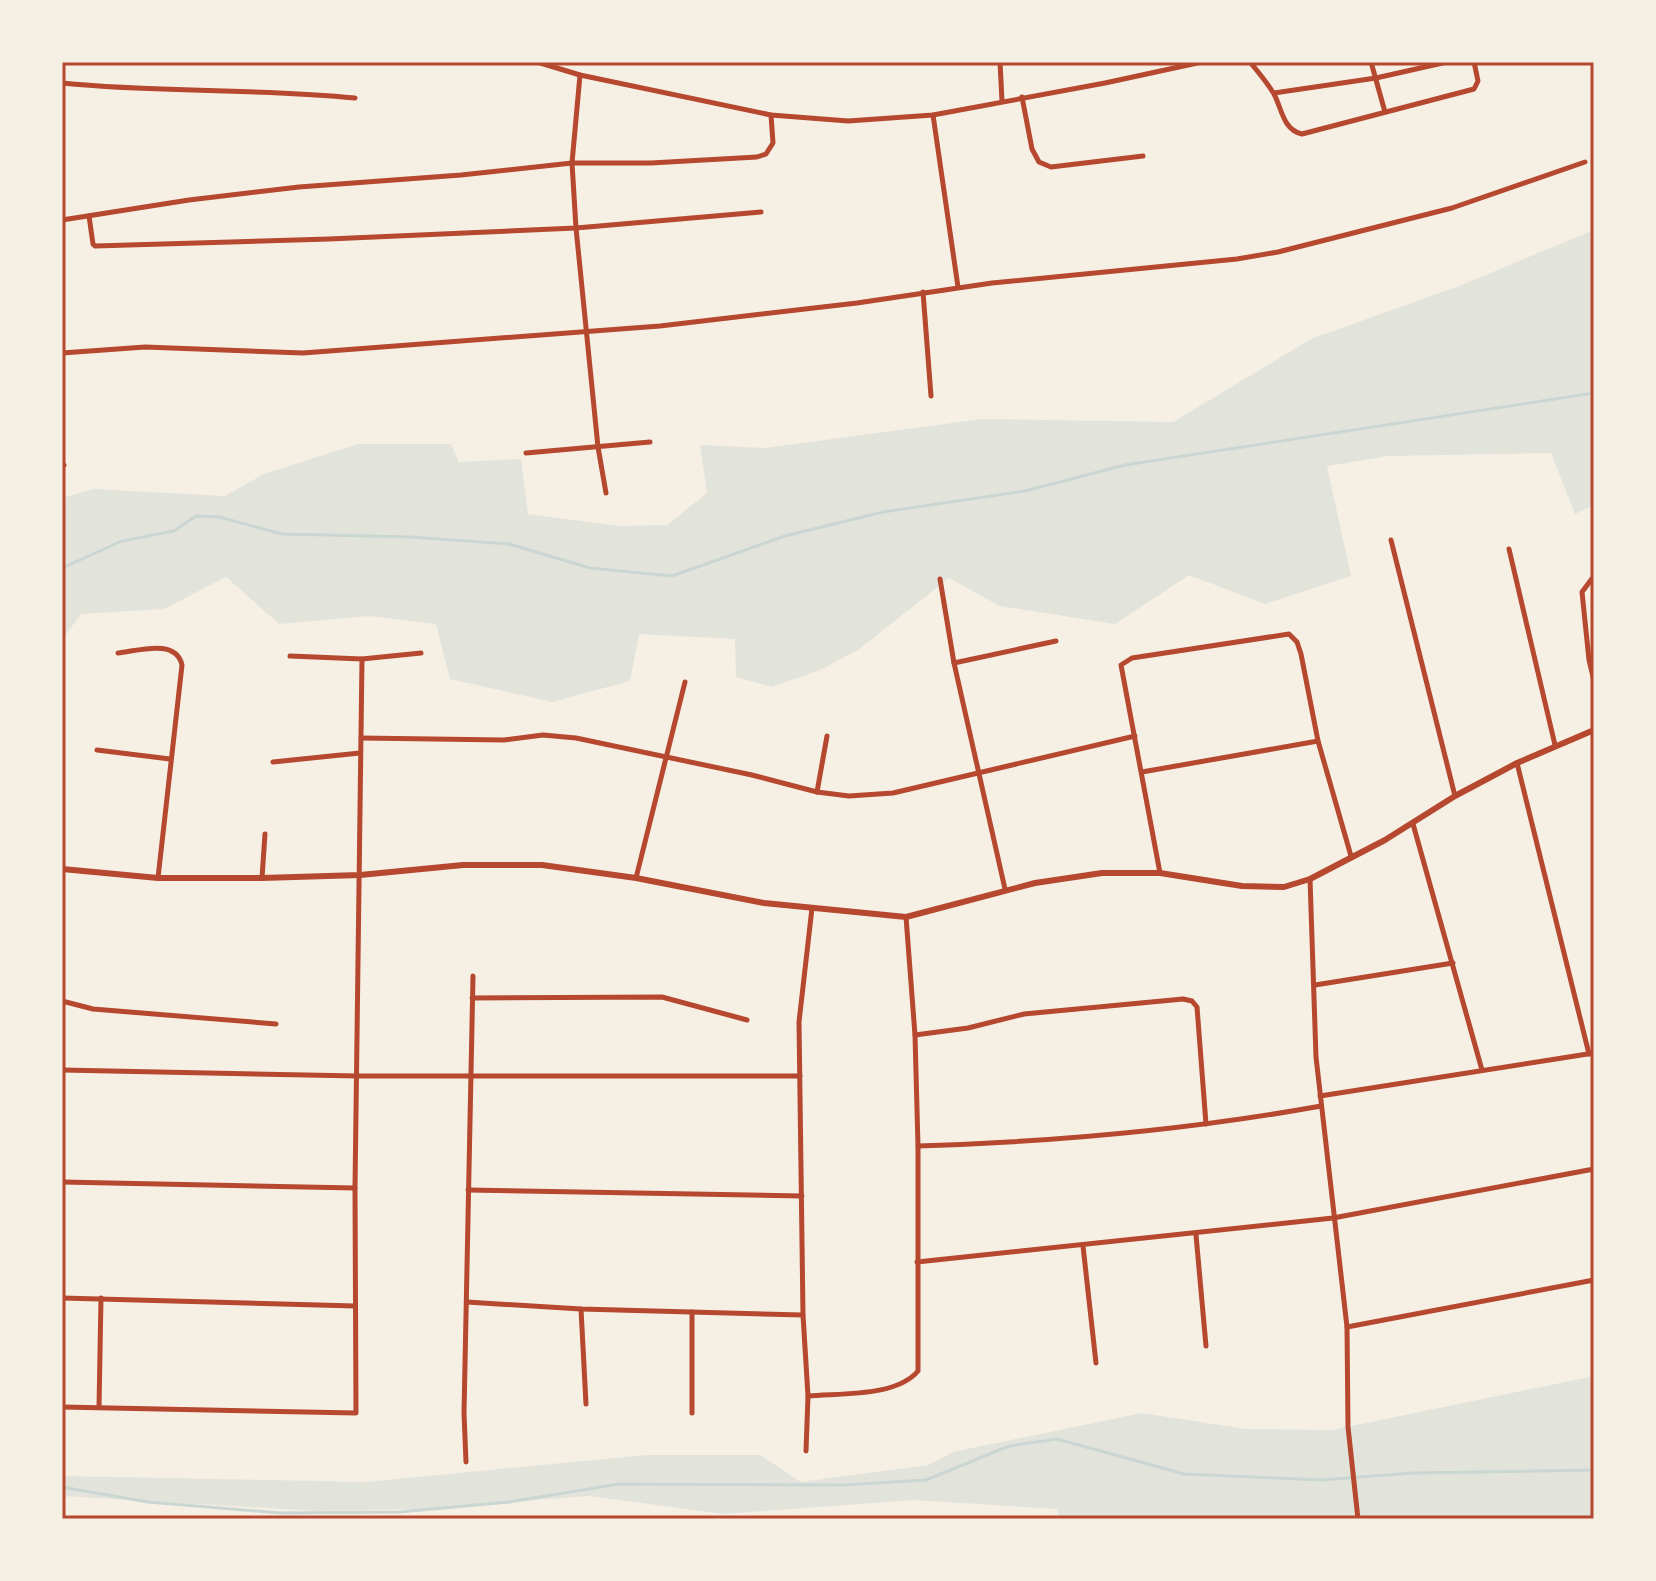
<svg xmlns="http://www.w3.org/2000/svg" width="1656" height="1581" viewBox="0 0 1656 1581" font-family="Lato,sans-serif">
<rect width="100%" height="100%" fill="#f6efe4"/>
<!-- green -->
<g fill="#e2e4dc">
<polygon points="1594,230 1594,505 1575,514 1551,453 1389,456 1327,466 1351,576 1265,604 1189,575 1115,624 1000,606 949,578 858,650 820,670 772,687 736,677 735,639 639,634 630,681 552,702 450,679 436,624 369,616 279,624 226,577 164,609 81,614 62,640 62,498 93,489 225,496 264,474 358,444 451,444 459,462 521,459 528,514 619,526 667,525 707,493 700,445 765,448 982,419 1173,422 1311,339 1459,286"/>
<polygon points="1594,1376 1594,1519 1059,1519 1057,1509 914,1500 724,1514 588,1496 419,1509 316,1511 62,1496 62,1476 366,1482 646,1455 760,1455 801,1482 928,1465 953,1452 1142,1413 1246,1429 1332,1430"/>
</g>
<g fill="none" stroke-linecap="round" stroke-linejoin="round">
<!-- stream -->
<g stroke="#c9d6d2" stroke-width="3">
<polyline points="62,568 122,541 174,531 196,516 219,517 282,534 411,537 509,544 590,568 672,576 785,536 883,512 1025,491 1125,465 1594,393"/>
<polyline points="62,1487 148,1502 280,1513 399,1512 509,1502 619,1484 845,1485 926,1480 1009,1446 1057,1439 1184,1474 1321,1480 1413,1473 1594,1470"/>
</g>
<!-- minor -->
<g stroke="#b5482f" stroke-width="5">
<polyline points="537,62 580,75 771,115 848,121 933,115 1105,83 1202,62"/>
<polyline points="1000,62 1002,101"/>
<path d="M1250,62C1258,72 1267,82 1274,94C1282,109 1283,130 1302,134L1474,89L1478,81L1474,62"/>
<polyline points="1371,62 1385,112"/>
<polyline points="580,75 572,163 576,228 598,447 606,493"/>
<path d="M62,83C159,93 257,88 355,98"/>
<polyline points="1274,93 1376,78 1447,62"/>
<polyline points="1022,97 1032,149 1039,162 1051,167 1143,156"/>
<polyline points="933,115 958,287"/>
<polyline points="89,216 93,244 95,246 329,239 576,228 761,212"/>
<polyline points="62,220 189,200 299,187 461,175 572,163 651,163 757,157 766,154 773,143 771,115"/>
<polyline points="923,292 931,396"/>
<polyline points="62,353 145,347 303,353 660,326 857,303 992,283 1237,259 1278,252 1452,208 1585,162"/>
<polyline points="526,453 650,442"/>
<polyline points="62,466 64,465"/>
<polyline points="1391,540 1455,796"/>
<polyline points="1509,549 1555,745"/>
<polyline points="1594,576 1582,592 1589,660 1594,681"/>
<polyline points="940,579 954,663 1005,889"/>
<path d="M118,653C138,651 176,638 182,665L158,878"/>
<polyline points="290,656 362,659 421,653"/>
<polyline points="954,663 1056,641"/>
<polyline points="361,738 504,740 543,735 576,738 752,775 817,792 849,796 893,793 1135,736"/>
<polyline points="97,750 170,759"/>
<polyline points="273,762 360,753"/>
<polyline points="1517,763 1589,1054"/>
<polyline points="1142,772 1318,741"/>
<polyline points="817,792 827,736"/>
<polyline points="1413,824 1482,1070"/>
<polyline points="1160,873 1121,665 1132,658 1289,634 1297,642 1301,654 1318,741 1351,856"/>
<polyline points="262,878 265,834"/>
<polyline points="636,878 685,682"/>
<polyline points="1310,879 1316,1057 1347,1327 1348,1427 1358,1519"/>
<polyline points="1315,985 1453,963"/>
<polyline points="472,998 662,997 747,1020"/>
<polyline points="62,1001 93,1009 276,1024"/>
<polyline points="915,1035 968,1028 1024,1014 1183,999 1192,1001 1197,1007 1206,1124"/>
<polyline points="62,1070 358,1076 800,1076"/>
<polyline points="1320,1096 1594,1053"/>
<path d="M918,1146C1053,1142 1188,1130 1321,1106"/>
<polyline points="62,1182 355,1188"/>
<polyline points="468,1190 802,1196"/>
<polyline points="1196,1235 1206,1346"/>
<polyline points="1083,1246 1096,1363"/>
<polyline points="917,1262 1333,1218 1594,1169"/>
<polyline points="62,1298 355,1306"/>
<polyline points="467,1302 581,1309 803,1315"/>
<polyline points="581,1309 586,1404"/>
<polyline points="692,1312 692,1413"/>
<polyline points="1347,1327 1594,1280"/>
<path d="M808,1396C841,1393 896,1397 918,1371V1146L915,1035L906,917"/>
<polyline points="62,1407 356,1413 355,1188 362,659"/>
<polyline points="99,1407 101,1298"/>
<polyline points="806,1451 808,1396 803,1315 799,1022 812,908"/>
<polyline points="466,1462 464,1413 473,976"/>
</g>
<!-- tertiary -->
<polyline stroke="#b5482f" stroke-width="6" points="62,869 158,878 262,878 360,875 463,865 542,865 636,878 764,903 906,917 1035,883 1102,873 1160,873 1242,886 1284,887 1310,879 1385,840 1455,796 1517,763 1594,730"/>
</g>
<!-- border -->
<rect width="1656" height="1581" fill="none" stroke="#f6efe4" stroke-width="128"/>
<rect x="64" y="64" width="1528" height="1453" fill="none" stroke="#b5482f" stroke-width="3"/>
</svg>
